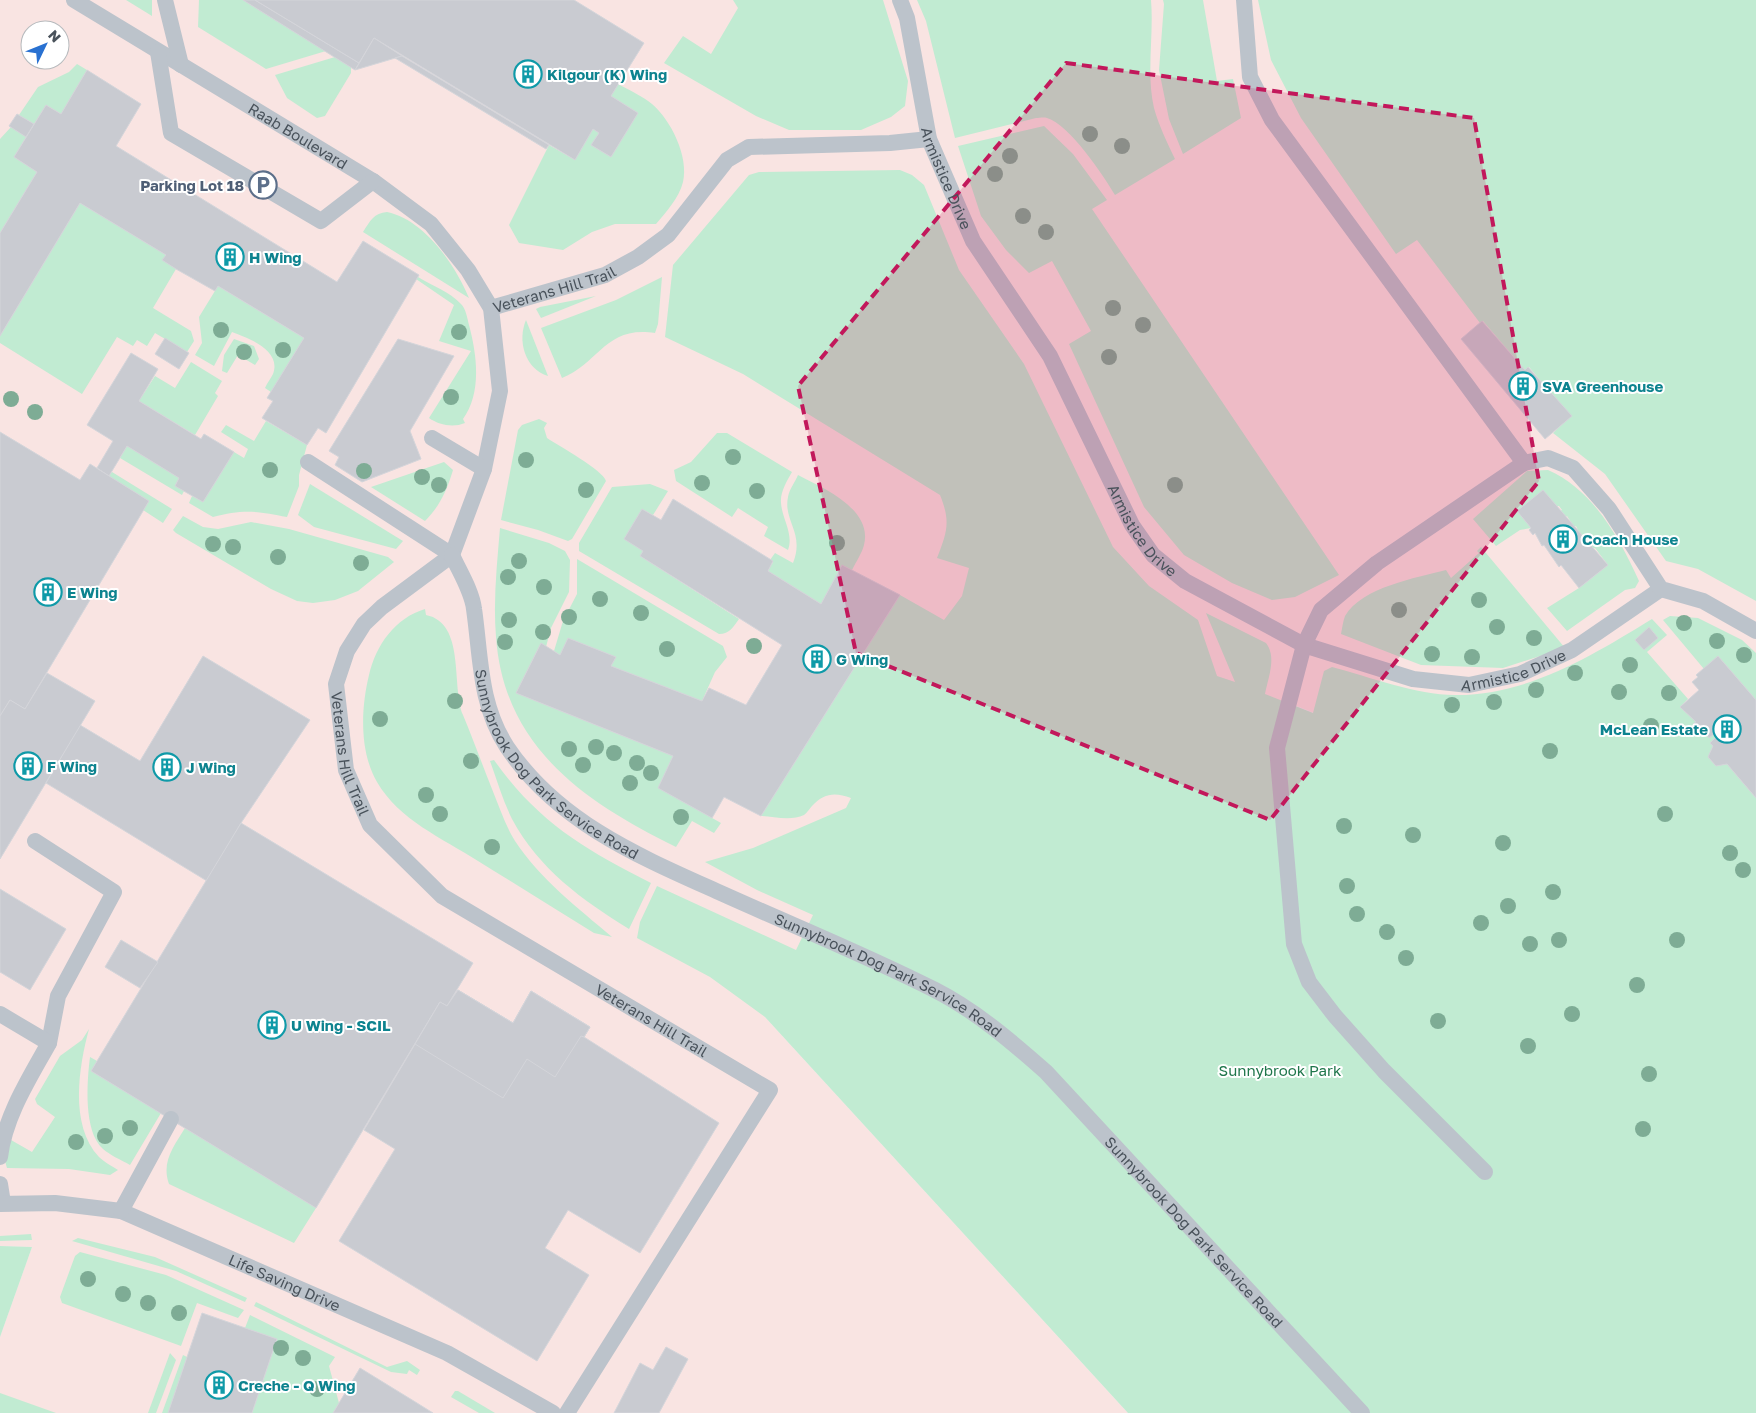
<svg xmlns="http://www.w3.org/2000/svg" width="1756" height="1413" viewBox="0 0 1756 1413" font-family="'Golos Text',sans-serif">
<rect width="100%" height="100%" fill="#f1efef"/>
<!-- medical -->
<path fill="#f9e4e2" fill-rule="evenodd" d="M0,0H1423L1756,549V892L1297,706L765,1017L1128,1413H0V1337L32,1247L0,1246ZM30,30H60V60H30Z"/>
<!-- green -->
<g fill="#c1ebd2">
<polygon points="126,0 152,0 152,16"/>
<polygon points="199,0 243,0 326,51 266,69 198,27"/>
<polygon points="733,0 883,0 908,81 905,106 891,117 861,130 789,130 756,116 664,63 683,36 711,54 738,8"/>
<path d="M917,0H1151C1154,36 1146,73 1154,108C1159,126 1167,142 1175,159L1115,195C1103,175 1070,125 1047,118C1044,117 1039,118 1036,118L955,138L926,21Z"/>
<polygon points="1163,0 1203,0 1217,81 1233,79 1241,118 1183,154 1169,119 1159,70 1164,4"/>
<polygon points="1258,0 1756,0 1756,601 1698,569 1666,561 1605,474 1553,433 1571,416 1529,367 1525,370 1483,321 1480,323 1417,240 1396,254 1301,118 1271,60"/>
<polygon points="335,57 351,67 351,73 325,116 317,118 287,98 275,75"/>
<polygon points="77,64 87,70 61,114 46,105 34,124 19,115 38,87 69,72"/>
<path d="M618,84C629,90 642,96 652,104C671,120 689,157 683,182C679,198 666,212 656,224H615L592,232L563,250L519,243L509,225L549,145L575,160L593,129L599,133L591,145L611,157L638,113L611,96Z"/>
<polygon points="1044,126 1073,154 1107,200 1092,209 1339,575 1295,597 1272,600 1232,583 1184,555 1144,507 1069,344 1091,331 1052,261 1029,273 1006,250 981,216 958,146"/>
<polygon points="11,127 26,137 14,157 37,172 0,233 0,139"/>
<path d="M900,170L912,175L924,185L959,270L1024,364L1113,547L1149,586L1198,620L1217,676L1235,682L1206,613L1266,643C1277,657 1268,678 1265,694L1313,713L1324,671L1332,667C1370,677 1416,695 1455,695C1527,696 1593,655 1652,619L1667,635L1647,652L1688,699L1680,707L1696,722L1694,725L1703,736L1714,734L1716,737L1710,743L1713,746L1708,757L1716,766L1727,764L1756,798V1413H1128L765,1017L710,977L637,938L640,922L657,886L796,950L813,915L757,890L705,862L753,848L846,808L851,798C835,792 824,793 812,806C810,808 807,813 804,815C792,821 774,817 761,816L900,595L944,620L962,596L969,568L937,558C947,532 951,522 940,495L743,374L665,337L673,265L749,175L759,172Z"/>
<polygon points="80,203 166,255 163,260 176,269 153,308 191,331 194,341 187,352 155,333 147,346 137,340 133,346 117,337 82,394 0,343 0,336"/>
<path d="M387,212C425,220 455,265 469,298L363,232C370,221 374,213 387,212Z"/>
<path d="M418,277C431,285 450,292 461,304C466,309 467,317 469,325C477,355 482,393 463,419L465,423C453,428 439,425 429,418L471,351L439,341L454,305L416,279Z"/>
<path d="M662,277L658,324L655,333C606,325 599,363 562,378L541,328L616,300Z"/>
<path d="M218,286L304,338L271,392L265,388C267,383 271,378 273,374C282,350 248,338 232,332L214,366L195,355L202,343L199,317Z"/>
<polygon points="596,296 541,318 536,309 540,307"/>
<path d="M526,320L548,376C525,369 517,341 526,320Z"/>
<polygon points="234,339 254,346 259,359 255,365 238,355 227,373 222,371 224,355"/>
<polygon points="191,362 222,381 215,393 218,396 195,435 139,401 155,376 175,388"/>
<path d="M539,419L547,423L544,428L547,438C559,446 603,470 606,481L572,539L568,541L538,530L501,520L518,430L522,425Z"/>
<path d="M266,421L307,445L299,475V486L287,517C258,511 242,509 213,517L189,503L192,496L203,502L234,452L244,458L248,449L221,432L226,425L254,441Z"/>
<path d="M717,433H727L792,472C787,481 780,492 781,503C782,519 794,534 788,550L764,536L768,527L738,508L732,517L676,481L674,470L691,462Z"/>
<polygon points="127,446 179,478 175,486 184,491 182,495 120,458"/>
<path d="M444,462L453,470C447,490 440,506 425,521L371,487Z"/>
<path d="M1548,470C1593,490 1619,537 1639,581L1635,588L1625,590L1567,631L1547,608L1579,588L1608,565L1595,548L1592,549L1584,537L1582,538L1576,526L1574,527L1567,516L1565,517L1560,511L1562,510L1559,506L1517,511L1531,528L1520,530L1496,546L1473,519L1527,471Z"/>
<polygon points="112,472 172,509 163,523 143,510 149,501 109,476"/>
<path d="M798,475C823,488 873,509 864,545C862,553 856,562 852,570L842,565L821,604L768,571L773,562L770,560L775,553L793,563C805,533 783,521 788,497C789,490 795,482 798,475Z"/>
<polygon points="310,484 403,541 396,549 314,527 298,515"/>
<path d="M650,484L668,491L653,515L642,509L643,551L640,556L739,619C733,627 730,634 719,634L579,551V543L612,487Z"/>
<polygon points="183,516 203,527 218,529 251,522 289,529 388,557 394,562 358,591 335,600 313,603 297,601 271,589 176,533 173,530"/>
<path d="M500,528L549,543L565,551L570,560L569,592L551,628L546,647L541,643L516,693L673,756L659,788L721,823L714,833L692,821L676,847C585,802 504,748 496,637C493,601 497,564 500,528Z"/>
<path d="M1481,547L1565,648L1503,668L1421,665L1341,634C1342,629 1343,621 1345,616C1362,587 1416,578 1446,570L1451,578L1479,553L1477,551Z"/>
<polygon points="577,559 723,646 727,657 715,672 702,701 611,666 616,657 568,638 560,655 554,651 563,621 577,594"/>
<path d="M425,609L426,615C466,623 451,686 463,715C473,739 482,764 492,789C499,806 505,825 515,841C540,879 578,908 612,937L594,933C555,909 517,885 478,861C442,838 399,820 377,782C359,751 361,708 369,675C376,645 395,618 425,609Z"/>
<polygon points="1670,616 1698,618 1742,640 1756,653 1756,700 1718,656 1704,669 1663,620"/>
<path d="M494,760C538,822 584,849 651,883L629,929C582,900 539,869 512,819C503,801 497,780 490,761Z"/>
<path d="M89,1029C79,1066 69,1125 99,1157C104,1162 112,1166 118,1170L110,1175L69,1169L7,1168L3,1154L11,1140L32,1152L55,1117L37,1104L35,1099L60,1056L82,1040Z"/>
<path d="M90,1057L97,1061L91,1071L161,1113L130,1165C121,1160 110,1155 103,1149C83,1131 87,1081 90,1057Z"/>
<path d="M185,1128L316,1208L294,1243L169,1184C161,1162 174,1146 185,1128Z"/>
<polygon points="31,1234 32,1240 0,1241 0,1236"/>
<polygon points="78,1238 155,1257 247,1298 245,1302 176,1271 72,1241"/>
<polygon points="0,1246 32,1247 0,1337"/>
<polygon points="80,1252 166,1275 244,1310 238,1318 197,1303 181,1346 62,1303 60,1297 75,1256"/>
<polygon points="256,1302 387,1367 407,1361 420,1370 417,1375 409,1370 407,1374 391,1372 254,1306"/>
<polygon points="250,1315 335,1357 329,1366 339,1403 333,1413 252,1413 277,1339 245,1328"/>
<polygon points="170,1353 176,1360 156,1413 148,1413"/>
<polygon points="183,1355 187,1357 168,1413 162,1413"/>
<polygon points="455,1391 458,1391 495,1413 479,1413 451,1397"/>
<polygon points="0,1393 56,1413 0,1413"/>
</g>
<!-- building -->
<g fill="#c9cbd1" stroke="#d4d5da">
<polygon points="243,0 255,0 359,63 355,70"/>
<polygon points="255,0 574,0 644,43 611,96 638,113 611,157 591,145 599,133 593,129 575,160 374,38 359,63"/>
<polygon points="374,38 402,56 355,70 357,67"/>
<polygon points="402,56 549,145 546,149 395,58"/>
<polygon points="87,70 141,104 116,146 337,282 363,241 419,275 326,433 318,428 307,445 262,418 273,401 267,398 304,338 218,286 215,291 176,269 162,260 166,255 80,203 0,336 0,233 37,172 14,157 46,105 61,114"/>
<polygon points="17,114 34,124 26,137 9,126"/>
<polygon points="1482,321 1525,370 1528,367 1572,416 1545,439 1461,339"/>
<polygon points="165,338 189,353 179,369 155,354"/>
<polygon points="398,339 454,356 410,431 421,459 362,482 335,465 339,457 329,451"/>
<polygon points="131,353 158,369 139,401 201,439 204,434 234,452 203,502 175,486 179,478 127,446 109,476 97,468 113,441 87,425"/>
<polygon points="0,432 80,480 90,464 149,501 25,709 10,700 0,716"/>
<polygon points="1543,490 1608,565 1579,588 1561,565 1559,567 1544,545 1542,546 1535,533 1533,535 1529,530 1531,528 1517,511"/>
<polygon points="673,499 773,561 768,571 821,604 842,565 900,595 761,816 724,797 712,818 658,788 673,756 516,693 541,643 560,655 568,638 616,657 611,666 702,701 709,688 746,705 782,645 640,556 643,551 624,539 642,509 661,520"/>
<polygon points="1649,627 1658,638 1644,650 1635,640"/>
<polygon points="203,656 310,720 241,823 207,881 46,783 80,725 140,761"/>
<polygon points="1718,656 1756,700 1756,798 1727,764 1716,766 1708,757 1713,746 1710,743 1716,737 1714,734 1709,738 1706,734 1704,736 1693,724 1696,722 1680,707 1699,690 1692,682 1698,677 1696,675"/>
<polygon points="47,673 95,701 0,859 0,716 10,700 25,709"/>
<polygon points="241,823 473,963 447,1006 440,1002 316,1208 91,1071"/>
<polygon points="0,889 66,929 30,990 0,972"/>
<polygon points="121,940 158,962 140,988 105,967"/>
<polygon points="458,990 513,1023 531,991 590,1027 584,1037 719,1123 640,1253 568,1210 545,1248 589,1275 537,1361 339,1241 395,1149 364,1130 440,1002 447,1006"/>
<polygon points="458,990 513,1023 531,991 590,1027 584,1037 581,1036 555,1077 527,1059 503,1098 415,1044 440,1002 447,1006"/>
<polygon points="202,1313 277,1339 252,1413 168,1413"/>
<polygon points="666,1347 688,1359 659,1413 614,1413 640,1363 653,1370"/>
<polygon points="360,1368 417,1403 433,1413 333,1413"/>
</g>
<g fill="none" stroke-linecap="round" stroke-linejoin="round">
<!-- service -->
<g stroke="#bcc3cb" stroke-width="16">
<path id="s1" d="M74,0L373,181L431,224L468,270L491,308L500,391L484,469L452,555L382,607L364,624L347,651L336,684L346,770L370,825L442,896L770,1090L567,1413"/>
<polyline points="165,0 181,65"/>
<path id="s2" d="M900,0L907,18L929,139L973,241L1050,356L1132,525L1153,555L1185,581L1304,645L1413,679L1469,685L1520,674L1572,650L1661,589"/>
<polyline points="1244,0 1250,77 1272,120 1524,463 1548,458 1573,468 1609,509 1661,589 1703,601 1756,631"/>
<polyline points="158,52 171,133 321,221 373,181"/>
<path id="s3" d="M491,308L605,275L638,257L668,235L727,160L749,147L890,143L929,139"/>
<polyline points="432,438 484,469"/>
<polyline points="308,462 452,555"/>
<path id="s4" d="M452,555C459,571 472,591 474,609C481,657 479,704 507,747C559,824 643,858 723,894C794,926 866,955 935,990C976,1011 1012,1042 1046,1072L1362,1413"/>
<polyline points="35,841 114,892 58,996 49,1043"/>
<path d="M0,1014L49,1043C29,1079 5,1116 0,1157"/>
<polyline points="1485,1172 1384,1071 1335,1016 1309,982 1294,944 1277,748 1304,645 1321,610 1377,563 1524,463"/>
<polyline points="0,1184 3,1203"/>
<path id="s5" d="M0,1204L55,1203L121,1211L447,1353L553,1413"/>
<polyline points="121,1211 171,1119"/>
</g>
</g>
<!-- trees -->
<g fill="#7eac95">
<circle cx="1090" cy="134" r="8"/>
<circle cx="1122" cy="146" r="8"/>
<circle cx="1010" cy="156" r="8"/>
<circle cx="995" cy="174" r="8"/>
<circle cx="1023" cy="216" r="8"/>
<circle cx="1046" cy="232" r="8"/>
<circle cx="1113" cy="308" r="8"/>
<circle cx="1143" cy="325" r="8"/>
<circle cx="221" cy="330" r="8"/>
<circle cx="459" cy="332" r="8"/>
<circle cx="283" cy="350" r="8"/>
<circle cx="244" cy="352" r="8"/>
<circle cx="1109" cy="357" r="8"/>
<circle cx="451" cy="397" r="8"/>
<circle cx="11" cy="399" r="8"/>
<circle cx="35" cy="412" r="8"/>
<circle cx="733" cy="457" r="8"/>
<circle cx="526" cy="460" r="8"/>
<circle cx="270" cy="470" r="8"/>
<circle cx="364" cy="471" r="8"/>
<circle cx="422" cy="477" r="8"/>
<circle cx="702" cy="483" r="8"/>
<circle cx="439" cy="485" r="8"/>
<circle cx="1175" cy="485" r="8"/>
<circle cx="586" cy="490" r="8"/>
<circle cx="757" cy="491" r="8"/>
<circle cx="837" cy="543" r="8"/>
<circle cx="213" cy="544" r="8"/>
<circle cx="233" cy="547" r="8"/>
<circle cx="278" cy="557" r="8"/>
<circle cx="519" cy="561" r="8"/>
<circle cx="361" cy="563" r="8"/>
<circle cx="508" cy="577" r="8"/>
<circle cx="544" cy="587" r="8"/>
<circle cx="600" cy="599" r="8"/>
<circle cx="1479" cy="600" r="8"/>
<circle cx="1399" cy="610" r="8"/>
<circle cx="641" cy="613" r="8"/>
<circle cx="569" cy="617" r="8"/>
<circle cx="509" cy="620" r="8"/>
<circle cx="1684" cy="623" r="8"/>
<circle cx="1497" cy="627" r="8"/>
<circle cx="543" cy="632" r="8"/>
<circle cx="1534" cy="638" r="8"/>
<circle cx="1717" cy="641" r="8"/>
<circle cx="505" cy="642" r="8"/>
<circle cx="754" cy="646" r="8"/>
<circle cx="667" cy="649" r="8"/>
<circle cx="1432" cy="654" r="8"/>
<circle cx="1744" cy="655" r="8"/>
<circle cx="1472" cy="657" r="8"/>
<circle cx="1630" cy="665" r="8"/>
<circle cx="1575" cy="673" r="8"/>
<circle cx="1536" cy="690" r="8"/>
<circle cx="1619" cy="692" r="8"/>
<circle cx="1669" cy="693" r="8"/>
<circle cx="455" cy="701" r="8"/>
<circle cx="1494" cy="702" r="8"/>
<circle cx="1452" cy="705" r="8"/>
<circle cx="380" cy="719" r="8"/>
<circle cx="1651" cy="726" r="8"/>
<circle cx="596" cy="747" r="8"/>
<circle cx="569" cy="749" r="8"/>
<circle cx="1550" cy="751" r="8"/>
<circle cx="614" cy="753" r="8"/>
<circle cx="471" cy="761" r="8"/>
<circle cx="637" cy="763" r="8"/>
<circle cx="583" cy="765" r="8"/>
<circle cx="651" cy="773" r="8"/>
<circle cx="630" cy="783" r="8"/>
<circle cx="426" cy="795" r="8"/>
<circle cx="440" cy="814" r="8"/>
<circle cx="1665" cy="814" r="8"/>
<circle cx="681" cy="817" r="8"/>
<circle cx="1344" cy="826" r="8"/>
<circle cx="1413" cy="835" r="8"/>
<circle cx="1503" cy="843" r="8"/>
<circle cx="492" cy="847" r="8"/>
<circle cx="1730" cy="853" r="8"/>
<circle cx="1743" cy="870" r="8"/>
<circle cx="1347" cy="886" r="8"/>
<circle cx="1553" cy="892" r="8"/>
<circle cx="1508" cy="906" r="8"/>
<circle cx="1357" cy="914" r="8"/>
<circle cx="1481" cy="923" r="8"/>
<circle cx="1387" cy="932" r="8"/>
<circle cx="1559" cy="940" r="8"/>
<circle cx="1677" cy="940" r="8"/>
<circle cx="1530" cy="944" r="8"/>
<circle cx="1406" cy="958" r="8"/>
<circle cx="1637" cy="985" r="8"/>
<circle cx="1572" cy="1014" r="8"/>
<circle cx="1438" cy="1021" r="8"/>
<circle cx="1528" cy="1046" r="8"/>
<circle cx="1649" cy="1074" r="8"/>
<circle cx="130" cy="1128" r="8"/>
<circle cx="1643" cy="1129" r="8"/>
<circle cx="105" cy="1136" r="8"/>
<circle cx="76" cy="1142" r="8"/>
<circle cx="88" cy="1279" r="8"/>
<circle cx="123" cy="1294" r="8"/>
<circle cx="148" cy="1303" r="8"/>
<circle cx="179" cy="1313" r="8"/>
<circle cx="281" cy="1348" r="8"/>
<circle cx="303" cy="1358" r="8"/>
<circle cx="317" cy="1389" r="8"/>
</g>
<!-- marked area -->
<path fill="#c2185b" fill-opacity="0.2" stroke="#c2185b" stroke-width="4" stroke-dasharray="10 6" stroke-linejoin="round" d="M1066,63L1474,118L1539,481L1270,820L856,653L798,386Z"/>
<!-- icons -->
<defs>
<g id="building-ring" transform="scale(1.4375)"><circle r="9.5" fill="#fff" stroke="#0f9aa8" stroke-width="1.5"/><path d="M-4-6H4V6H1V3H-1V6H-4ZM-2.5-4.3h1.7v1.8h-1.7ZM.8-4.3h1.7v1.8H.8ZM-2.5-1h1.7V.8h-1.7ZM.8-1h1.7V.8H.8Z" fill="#0f9aa8"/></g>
<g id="parking-ring" transform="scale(1.4375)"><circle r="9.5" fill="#fff" stroke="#5c6f8a" stroke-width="1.5"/><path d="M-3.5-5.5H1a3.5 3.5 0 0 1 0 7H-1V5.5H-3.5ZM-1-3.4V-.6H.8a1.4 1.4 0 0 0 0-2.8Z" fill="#5c6f8a"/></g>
</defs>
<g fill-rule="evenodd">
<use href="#building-ring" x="528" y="74"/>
<use href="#parking-ring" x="263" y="185"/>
<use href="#building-ring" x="230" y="257"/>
<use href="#building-ring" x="1523" y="386"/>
<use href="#building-ring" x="1563" y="539"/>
<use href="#building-ring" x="48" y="592"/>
<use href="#building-ring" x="817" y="659"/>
<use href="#building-ring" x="1727" y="729"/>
<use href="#building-ring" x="28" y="766"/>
<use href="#building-ring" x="167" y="767"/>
<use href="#building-ring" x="272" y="1025"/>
<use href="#building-ring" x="219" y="1385"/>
</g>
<g text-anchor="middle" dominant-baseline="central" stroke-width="4" stroke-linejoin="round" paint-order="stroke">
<!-- culture labels -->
<g font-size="15" font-weight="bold" fill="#0d838f" stroke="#fff" text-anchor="start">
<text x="547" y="74">Kilgour (K) Wing</text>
<text x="249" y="257">H Wing</text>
<text x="1542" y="386">SVA Greenhouse</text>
<text x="1582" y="539">Coach House</text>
<text x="67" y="592">E Wing</text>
<text x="836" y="659">G Wing</text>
<text x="1708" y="729" text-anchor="end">McLean Estate</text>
<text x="47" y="766">F Wing</text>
<text x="186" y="767">J Wing</text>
<text x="291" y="1025">U Wing - SCIL</text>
<text x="238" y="1385">Creche - Q Wing</text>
</g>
<!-- street labels -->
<g font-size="15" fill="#49525b" stroke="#fff">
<text stroke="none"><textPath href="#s1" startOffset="262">Raab Boulevard</textPath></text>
<text stroke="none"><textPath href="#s2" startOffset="185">Armistice Drive</textPath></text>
<text stroke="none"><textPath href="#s3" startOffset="66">Veterans Hill Trail</textPath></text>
<text stroke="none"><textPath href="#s2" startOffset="590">Armistice Drive</textPath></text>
<text stroke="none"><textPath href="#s2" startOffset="1010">Armistice Drive</textPath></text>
<text stroke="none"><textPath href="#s1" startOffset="1030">Veterans Hill Trail</textPath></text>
<text stroke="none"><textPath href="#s4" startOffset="246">Sunnybrook Dog Park Service Road</textPath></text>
<text stroke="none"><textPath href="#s4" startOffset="651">Sunnybrook Dog Park Service Road</textPath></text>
<text stroke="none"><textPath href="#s1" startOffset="1450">Veterans Hill Trail</textPath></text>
<text stroke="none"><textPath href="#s4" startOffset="1056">Sunnybrook Dog Park Service Road</textPath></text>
<text stroke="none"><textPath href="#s5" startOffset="300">Life Saving Drive</textPath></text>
</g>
<!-- service labels -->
<g font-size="15" font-weight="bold" fill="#4e5e75" stroke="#fff" text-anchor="end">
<text x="244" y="185">Parking Lot 18</text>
</g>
<!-- park labels -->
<g font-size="15" fill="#1f764b" stroke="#fff">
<text x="1280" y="1070">Sunnybrook Park</text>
</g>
</g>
<!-- north arrow -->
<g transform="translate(45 45) rotate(47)"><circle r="24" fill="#ffffff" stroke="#b6babd"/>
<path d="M0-4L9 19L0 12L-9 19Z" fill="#2971d1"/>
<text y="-8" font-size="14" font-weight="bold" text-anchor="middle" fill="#49525b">N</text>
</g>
</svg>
